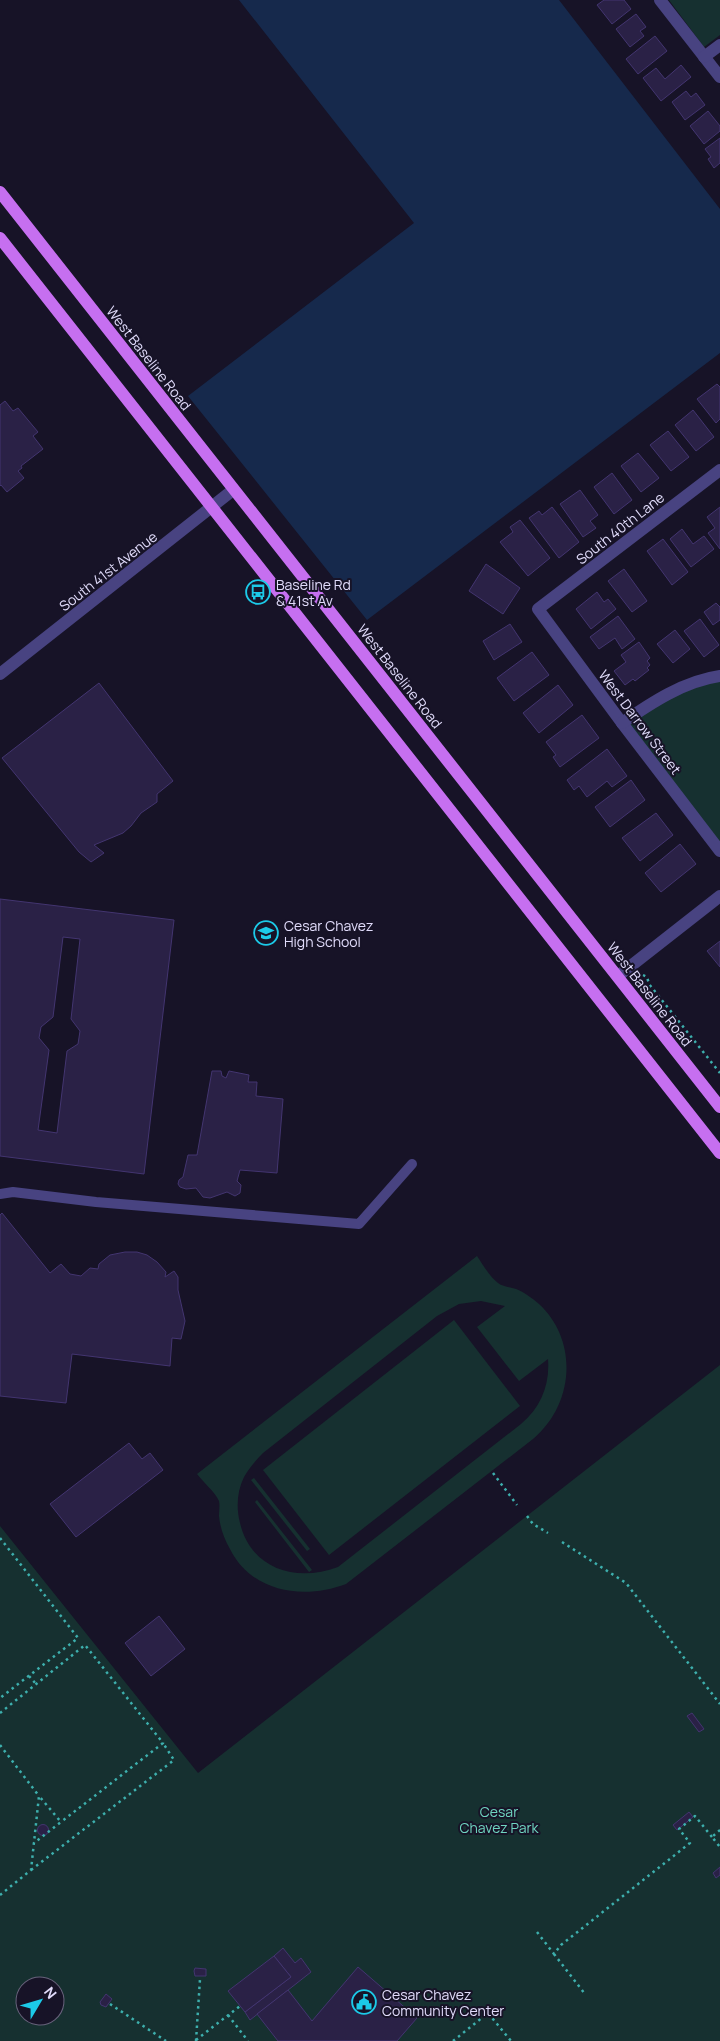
<svg xmlns="http://www.w3.org/2000/svg" width="720" height="2041" viewBox="0 0 720 2041" font-family="Manrope,sans-serif">
<rect width="100%" height="100%" fill="#171327"/>
<!-- green -->
<g fill="#163030" fill-rule="evenodd">
<polygon points="669,0 720,0 720,35 704,47"/>
<polygon points="720,676 720,851 622,723 658,699"/>
<path d="M477,1256C483,1265 490,1277 498,1283C503,1287 511,1287 516,1289C524,1292 532,1298 539,1304C579,1341 574,1405 533,1439L346,1584C304,1600 252,1593 230,1549C224,1539 220,1527 219,1516C219,1512 220,1505 219,1501C215,1492 203,1482 197,1474ZM481,1301L505,1306L477,1327L519,1381L548,1359C550,1385 541,1407 521,1424L338,1567C296,1583 251,1569 240,1523C236,1508 237,1491 244,1477C249,1468 256,1460 263,1453L437,1316L459,1304Z"/>
<polygon points="454,1320 520,1406 329,1555 263,1470"/>
<path d="M720,1365V2041H0V1526L198,1773ZM25,1986H55V2016H25Z"/>
<polygon points="254,1478 310,1549 307,1551 251,1480"/>
<polygon points="257,1500 312,1570 309,1572 255,1502"/>
</g>
<!-- water -->
<polygon fill="#16294c" points="239,0 559,0 720,209 720,353 367,620 188,396 414,223"/>
<!-- building -->
<g fill="#2a2146" stroke="#433570" fill-rule="evenodd">
<polygon points="604,0 624,0 631,9 612,24 597,5"/>
<polygon points="636,14 646,27 640,31 644,36 630,47 616,29"/>
<polygon points="655,36 667,51 638,74 626,59"/>
<polygon points="681,65 691,77 661,101 643,78 656,68 665,79"/>
<polygon points="686,91 691,97 696,93 705,105 685,120 672,102"/>
<polygon points="708,111 720,126 720,131 704,144 690,126"/>
<polygon points="720,138 720,163 714,168 708,159 711,157 705,149"/>
<polygon points="717,384 720,387 720,419 716,423 697,399"/>
<polygon points="5,401 13,411 18,408 38,432 33,436 43,449 21,466 22,468 18,471 24,478 7,492 1,485 0,486 0,405"/>
<polygon points="693,410 714,437 696,451 675,425"/>
<polygon points="668,431 689,457 671,471 650,445"/>
<polygon points="638,453 659,478 641,492 621,466"/>
<polygon points="612,473 632,500 614,514 594,487"/>
<polygon points="580,490 598,515 590,521 596,528 583,537 560,504"/>
<polygon points="552,507 579,542 559,558 529,518 539,511 542,515"/>
<polygon points="720,507 720,549 708,533 715,528 707,517"/>
<polygon points="520,520 550,558 528,576 500,542 513,532 510,527"/>
<polygon points="682,529 693,544 704,536 714,549 691,567 670,539"/>
<polygon points="663,539 688,572 672,585 647,551"/>
<polygon points="486,564 520,588 503,614 469,591"/>
<polygon points="624,569 647,601 632,612 608,581"/>
<polygon points="597,592 604,602 608,599 616,609 591,629 576,609"/>
<polygon points="716,603 720,607 720,620 713,625 704,612"/>
<polygon points="618,616 635,639 622,649 615,638 599,649 590,637"/>
<polygon points="700,619 719,645 704,657 684,631"/>
<polygon points="510,624 522,642 494,660 483,641"/>
<polygon points="675,630 690,649 673,663 657,644"/>
<polygon points="639,642 650,658 647,661 650,665 647,668 649,670 635,681 633,679 625,685 614,671 626,662 621,655"/>
<polygon points="532,652 549,675 514,701 497,678"/>
<polygon points="99,683 173,781 157,794 157,802 141,813 131,826 123,833 94,845 104,853 91,862 79,852 2,758"/>
<polygon points="558,685 573,705 539,733 523,713"/>
<polygon points="582,715 599,738 560,767 553,757 556,755 546,742"/>
<polygon points="607,749 627,776 612,787 607,781 587,797 579,786 574,790 567,780"/>
<polygon points="631,780 645,800 610,827 595,807"/>
<polygon points="656,813 673,835 640,861 622,838"/>
<polygon points="680,844 696,864 661,892 645,873"/>
<path d="M0,899L174,920L144,1174L0,1156ZM63,937L80,939L71,1019L80,1031L78,1044L67,1051L57,1133L38,1130L49,1050L39,1038L41,1027L53,1017Z"/>
<polygon points="720,941 720,967 707,951"/>
<polygon points="212,1071 221,1071 222,1076 226,1078 229,1071 249,1075 248,1082 257,1082 256,1096 283,1099 277,1173 240,1170 237,1181 241,1185 240,1193 235,1196 227,1192 210,1198 203,1197 196,1188 186,1189 180,1187 178,1184 179,1180 183,1177 188,1155 197,1155"/>
<polygon points="2,1213 50,1273 61,1264 70,1274 81,1276 90,1268 98,1269 99,1264 110,1255 125,1252 137,1252 147,1255 157,1262 166,1272 165,1277 174,1271 178,1277 178,1290 185,1321 181,1339 172,1338 170,1366 72,1354 66,1403 0,1396 0,1215"/>
<polygon points="129,1443 142,1459 150,1453 163,1470 76,1537 50,1504"/>
<polygon points="159,1616 185,1649 151,1676 125,1643"/>
<polygon points="692,1713 704,1729 699,1732 687,1716"/>
<polygon points="689,1812 693,1817 677,1830 673,1825"/>
<circle cx="43" cy="1830" r="5.5"/>
<polygon points="720,1867 720,1875 716,1878 713,1873"/>
<polygon points="283,1948 295,1963 301,1958 311,1972 250,2020 245,2012 291,1977 274,1956"/>
<polygon points="274,1956 291,1977 245,2012 228,1991"/>
<polygon points="358,1967 417,2018 397,2041 278,2041 257,2014 288,1990 312,2021"/>
<polygon points="195,1968 206,1969 206,1976 195,1976 194,1971"/>
<polygon points="106,1994 112,1999 106,2007 101,2005 100,2002"/>
</g>
<g fill="none" stroke-linecap="round" stroke-linejoin="round">
<!-- path -->
<g stroke="#3dafad" stroke-width="2.5" stroke-dasharray="2.5 4" stroke-linecap="butt">
<polyline points="643,975 647,977 649,984 720,1073"/>
<polyline points="493,1473 517,1505"/>
<polyline points="527,1516 533,1524 548,1533"/>
<polyline points="0,1538 78,1638 0,1698"/>
<polyline points="562,1542 626,1583 720,1704"/>
<polyline points="29,1676 36,1684"/>
<polyline points="0,1713 85,1645 163,1743 61,1822"/>
<polyline points="0,1745 39,1796"/>
<polyline points="720,1830 712,1837 720,1847"/>
<polyline points="31,1870 174,1760 163,1743"/>
<polyline points="0,1895 31,1870 39,1796 61,1822 34,1843"/>
<polyline points="537,1932 554,1954 561,1945 690,1843 679,1829 695,1816 712,1837"/>
<polyline points="554,1954 585,1994"/>
<polyline points="110,2004 166,2041"/>
<polyline points="228,2015 248,2041"/>
<polyline points="196,2040 240,2006"/>
<polyline points="196,2041 200,1979"/>
<polyline points="453,2041 488,2013 511,2041"/>
</g>
<!-- pedestrian -->
<polyline stroke="#484381" stroke-width="10" points="0,1194 13,1192 96,1202 359,1224 412,1164"/>
<!-- minor -->
<g stroke="#484381" stroke-width="12">
<polyline points="660,0 720,77"/>
<polyline points="704,57 720,45"/>
<polyline points="720,470 538,609 622,723 720,851"/>
<path d="M622,723C651,703 684,681 720,676"/>
<polyline points="618,976 720,896"/>
</g>
<!-- tertiary -->
<polyline stroke="#484381" stroke-width="12" points="0,674 233,490"/>
<!-- primary -->
<g stroke="#c66ff0" stroke-width="12">
<polyline points="0,192 720,1107"/>
<polyline points="0,238 720,1153"/>
</g>
</g>
<!-- icons -->
<defs>
<g id="bus-ring" transform="scale(1.25)"><circle r="9.5" fill="#171327" stroke="#1ccae8" stroke-width="1.5"/><path d="M-5-6H5V4H4V6H2V4H-2V6H-4V4H-5ZM-3.5-4V0h7V-4ZM-3.5 1.2v1.5H-2V1.2ZM2 1.2v1.5H3.5V1.2Z" fill="#1ccae8"/></g>
<g id="school-ring" transform="scale(1.25)"><circle r="9.5" fill="#171327" stroke="#1ccae8" stroke-width="1.5"/><path d="M0-5L7-2L0 1L-7-2ZM-4 1L0 2.5L4 1V4Q0 6-4 4Z" fill="#1ccae8"/></g>
<g id="civic-ring" transform="scale(1.25)"><circle r="9.5" fill="#171327" stroke="#1ccae8" stroke-width="1.5"/><path d="M-.6-6.5H3V-4.5H.6V-3L4-1V1h2V6H-6V1h2V-1L-.6-3ZM-1.2 2.5V6h2.4V2.5Z" fill="#1ccae8"/></g>
</defs>
<g fill-rule="evenodd">
<use href="#bus-ring" x="258" y="592"/>
<use href="#school-ring" x="266" y="933"/>
<use href="#civic-ring" x="364" y="2002"/>
</g>
<g text-anchor="middle" dominant-baseline="central" stroke-width="4" stroke-linejoin="round" paint-order="stroke">
<!-- street labels -->
<g font-size="14" fill="#e1dcfb" stroke="#171327">
<text transform="translate(149 358) rotate(52)">West Baseline Road</text>
<text transform="translate(620 528) rotate(-38)">South 40th Lane</text>
<text transform="translate(108 571) rotate(-38)">South 41st Avenue</text>
<text transform="translate(400 676) rotate(52)">West Baseline Road</text>
<text transform="translate(640 722) rotate(53)">West Darrow Street</text>
<text transform="translate(650 994) rotate(52)">West Baseline Road</text>
</g>
<!-- poi labels -->
<g font-size="14" fill="#e1dcfb" stroke="#171327" text-anchor="start">
<text x="276" y="584">Baseline Rd<tspan x="276" dy="16">&amp; 41st Av</tspan></text>
<text x="284" y="925">Cesar Chavez<tspan x="284" dy="16">High School</tspan></text>
<text x="382" y="1994">Cesar Chavez<tspan x="382" dy="16">Community Center</tspan></text>
</g>
<!-- park labels -->
<g font-size="14" fill="#6fd5c0" stroke="#171327">
<text x="499" y="1811">Cesar<tspan x="499" dy="16">Chavez Park</tspan></text>
</g>
</g>
<!-- north arrow -->
<g transform="translate(40 2001) rotate(52)"><circle r="24" fill="#171327" stroke="#68637c"/>
<path d="M0-4L9 19L0 12L-9 19Z" fill="#1ccae8"/>
<text y="-8" font-size="14" font-weight="bold" text-anchor="middle" fill="#e1dcfb">N</text>
</g>
</svg>
